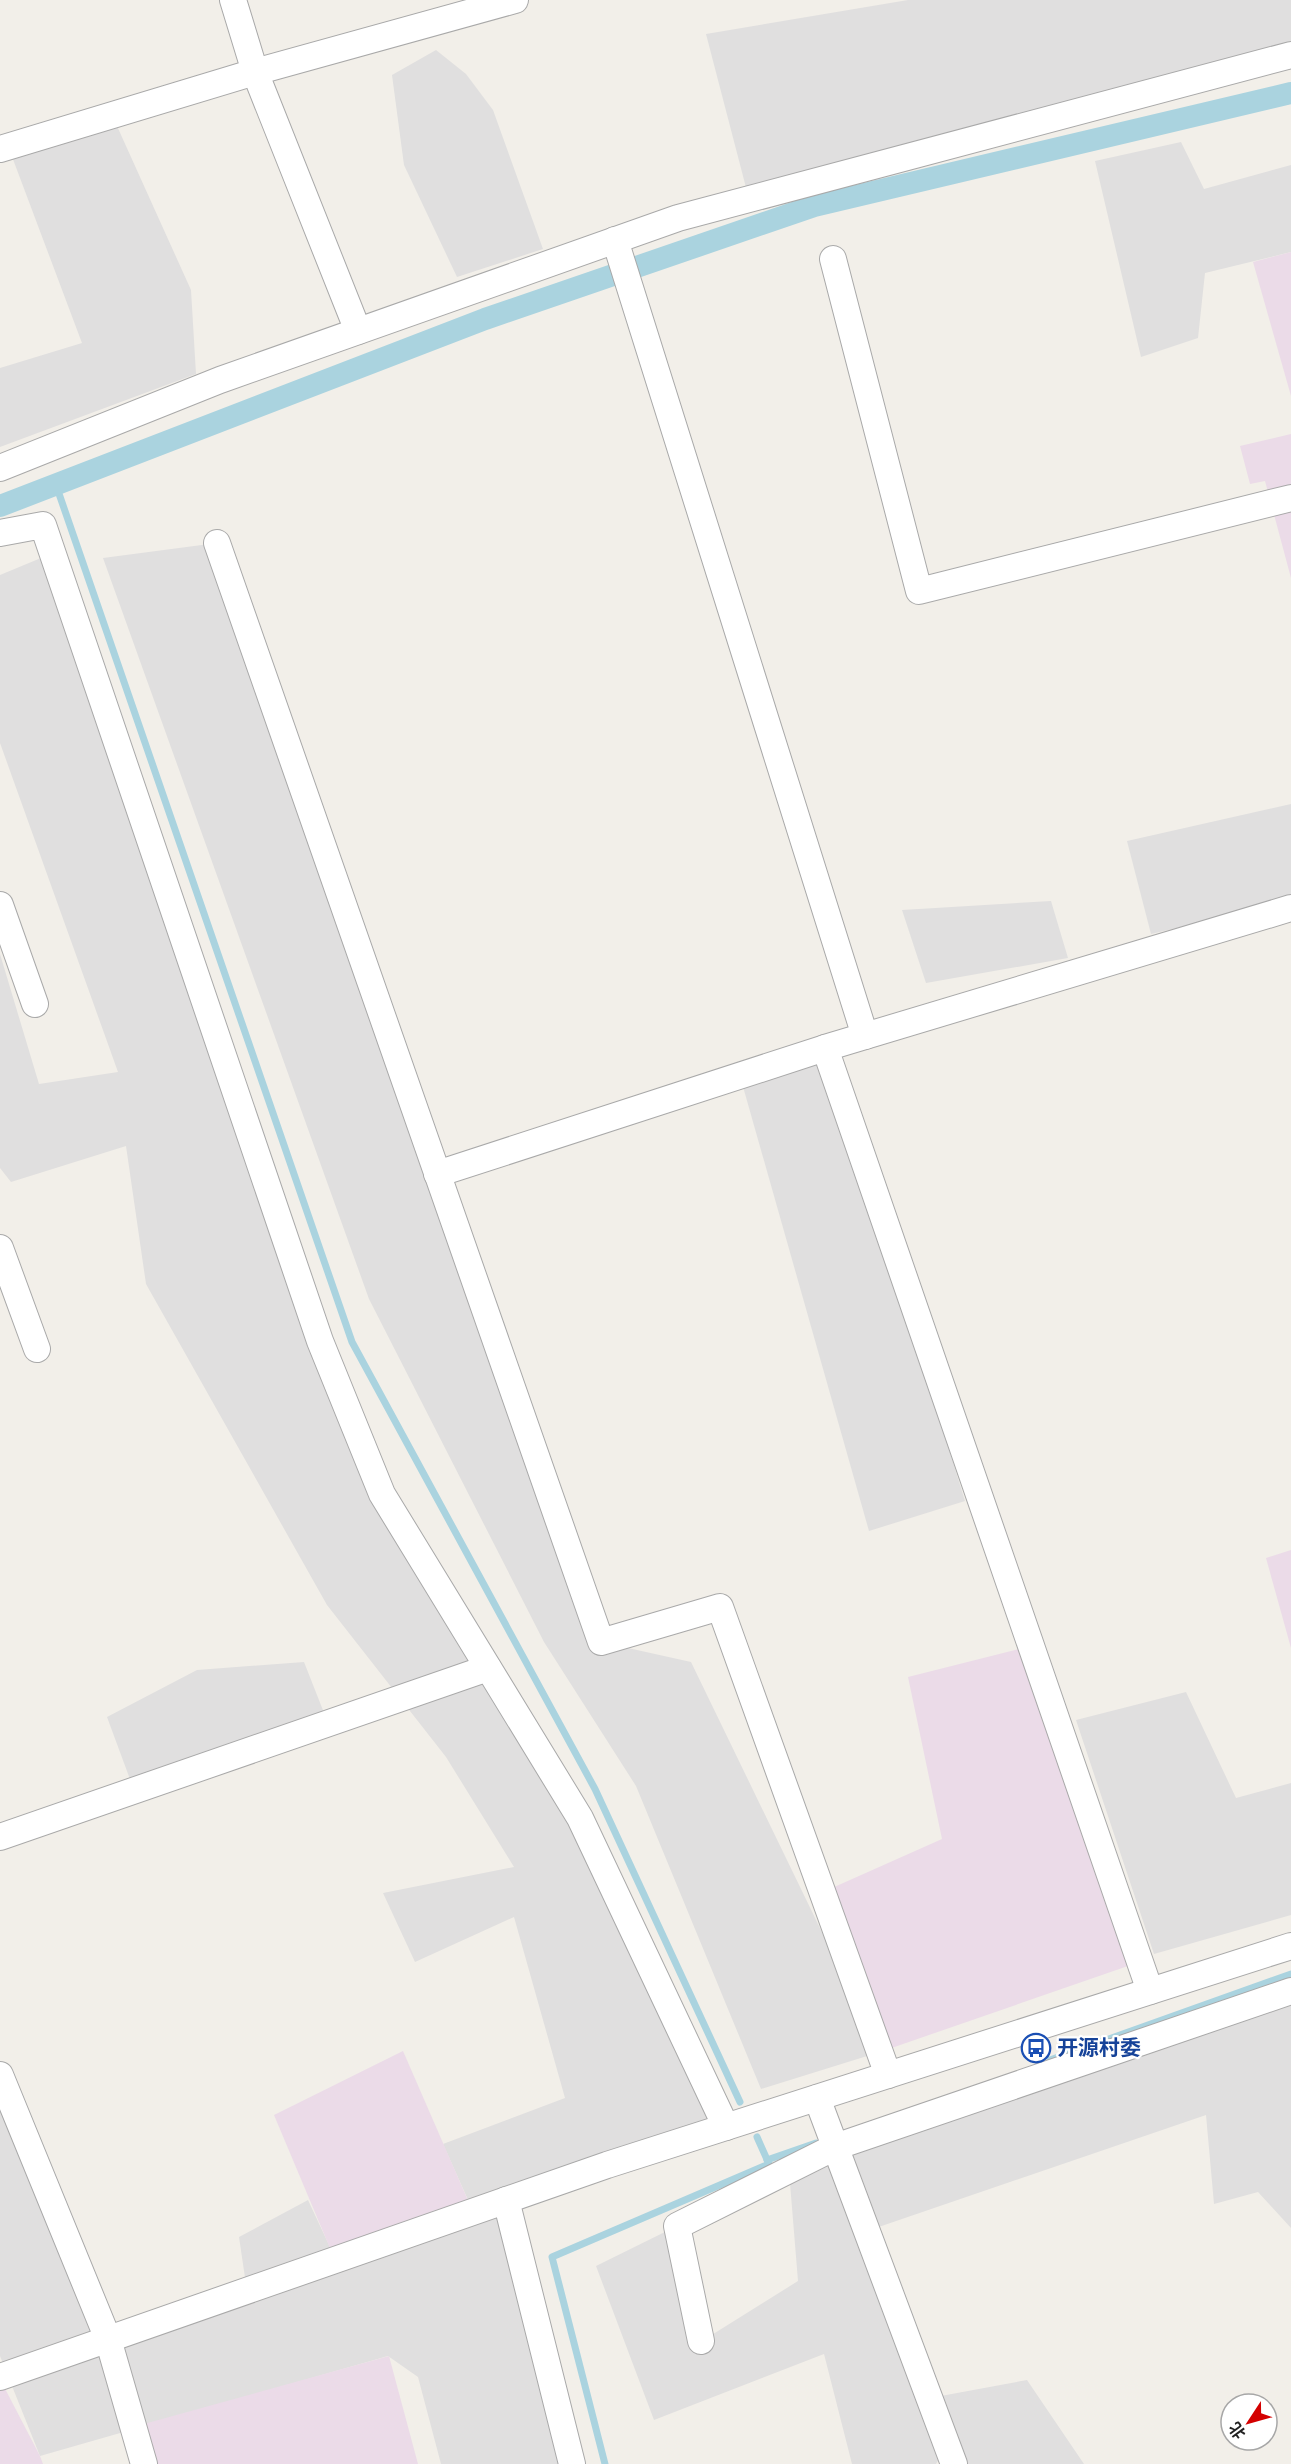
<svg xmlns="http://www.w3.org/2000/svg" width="1291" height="2464" viewBox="0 0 1291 2464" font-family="'DM Sans','Noto Sans SC',sans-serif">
<rect width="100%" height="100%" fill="#f2efe9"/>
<!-- residential -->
<g fill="#e0dfdf">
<polygon points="908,0 1291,0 1291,41 749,199 706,34"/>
<polygon points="436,50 466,74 493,110 543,249 457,277 404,165 392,75"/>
<polygon points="112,115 191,290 196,374 0,447 0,368 82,343 8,146"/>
<polygon points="1181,142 1204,189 1291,165 1291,252 1205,273 1198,338 1141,357 1095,161"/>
<polygon points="217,543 601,1642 691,1662 880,2052 761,2089 636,1786 544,1642 369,1299 103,558"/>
<polygon points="53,553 382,1494 580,1818 726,2127 507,2201 572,2464 441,2464 418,2377 388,2356 40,2456 0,2356 0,2075 108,2339 247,2291 239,2237 308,2200 336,2260 473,2211 443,2144 565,2098 514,1917 415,1962 383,1893 514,1867 446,1757 327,1605 146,1284 126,1146 11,1182 0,1168 0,954 39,1084 118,1072 0,743 0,575"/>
<polygon points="1291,804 1291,901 1151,934 1127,841"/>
<polygon points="1051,901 1068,958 926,983 902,910"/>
<polygon points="825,1048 965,1501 869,1531 740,1076"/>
<polygon points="304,1662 328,1723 134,1790 107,1717 197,1670"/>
<polygon points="1186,1692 1236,1798 1291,1783 1291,1915 1154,1954 1076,1720"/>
<polygon points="1291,1991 1291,2228 1258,2192 1214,2204 1206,2115 867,2231 930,2398 1027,2380 1084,2464 954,2464 947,2446 936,2464 852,2464 824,2354 654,2420 596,2266 677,2226 702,2341 798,2281 789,2171"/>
</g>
<!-- industrial -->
<g fill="#ebdbe8">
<polygon points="1291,252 1291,396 1253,262"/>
<polygon points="1291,434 1291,578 1265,481 1250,484 1240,446"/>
<polygon points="1291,1550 1291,1648 1266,1558"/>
<polygon points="1031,1646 1128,1966 880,2052 823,1892 942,1839 908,1677"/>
<polygon points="403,2051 473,2212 335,2260 274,2115"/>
<polygon points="389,2356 418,2464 144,2464 133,2427"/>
<polygon points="0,2379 40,2456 43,2464 0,2464"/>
</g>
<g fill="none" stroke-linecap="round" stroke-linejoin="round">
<!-- stream -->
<g stroke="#aad3df" stroke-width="7">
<polyline points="56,485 352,1342 595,1789 740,2102"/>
<polyline points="1050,2060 1291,1974"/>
<polyline points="767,2160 816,2143"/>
<polyline points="605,2464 552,2257 769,2164 757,2137"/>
</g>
<!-- canal -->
<polyline stroke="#aad3df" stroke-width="22" points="0,506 485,319 814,206 1291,93"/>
<!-- minor casing -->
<g stroke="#a9a9a9" stroke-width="28">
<g id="minor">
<polyline points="233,0 255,72 358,331"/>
<polyline points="0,149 255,72 515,0"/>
<polyline points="615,240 865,1036"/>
<polyline points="833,259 919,591 1291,498"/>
<polyline points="0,468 220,380 678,218 1291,55"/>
<polyline points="0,533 43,525 320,1341 382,1494 580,1818 726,2127"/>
<polyline points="217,543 601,1642 720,1607 888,2075"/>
<polyline points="0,905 35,1004"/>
<polyline points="825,1048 1150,1991"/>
<polyline points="437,1174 825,1048 1291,908"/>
<polyline points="0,1248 37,1349"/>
<polyline points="0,1837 488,1668"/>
<polyline points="0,2075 108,2339 144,2464"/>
<polyline points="817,2098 954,2464"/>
<polyline points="506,2200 572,2464"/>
<polyline points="701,2341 677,2226 835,2147 1291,1991"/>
<polyline points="0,2377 607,2165 1291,1946"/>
</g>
</g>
<!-- minor -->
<use href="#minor" stroke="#fff" stroke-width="26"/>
</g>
<!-- icons -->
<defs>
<g id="bus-ring" transform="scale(1.5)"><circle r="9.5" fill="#fff" stroke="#1a4fb4" stroke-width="1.5"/><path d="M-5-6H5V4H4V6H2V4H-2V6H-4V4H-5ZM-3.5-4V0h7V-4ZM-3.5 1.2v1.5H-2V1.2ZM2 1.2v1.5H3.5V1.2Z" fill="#1a4fb4"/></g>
</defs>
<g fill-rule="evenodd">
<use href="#bus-ring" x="1036" y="2048"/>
</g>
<g text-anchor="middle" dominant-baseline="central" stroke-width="4.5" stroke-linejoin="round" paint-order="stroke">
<!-- transit labels -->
<g font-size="21" font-weight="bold" fill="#164399" stroke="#fff" text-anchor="start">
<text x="1057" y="2048">开源村委</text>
</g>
</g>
<!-- north arrow -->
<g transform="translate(1249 2422) rotate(234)"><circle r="28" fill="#ffffff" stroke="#a7a7a7" stroke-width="1.5"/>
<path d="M0-4.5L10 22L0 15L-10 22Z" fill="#d40000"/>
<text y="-9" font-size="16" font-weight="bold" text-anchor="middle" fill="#222222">北</text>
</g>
</svg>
